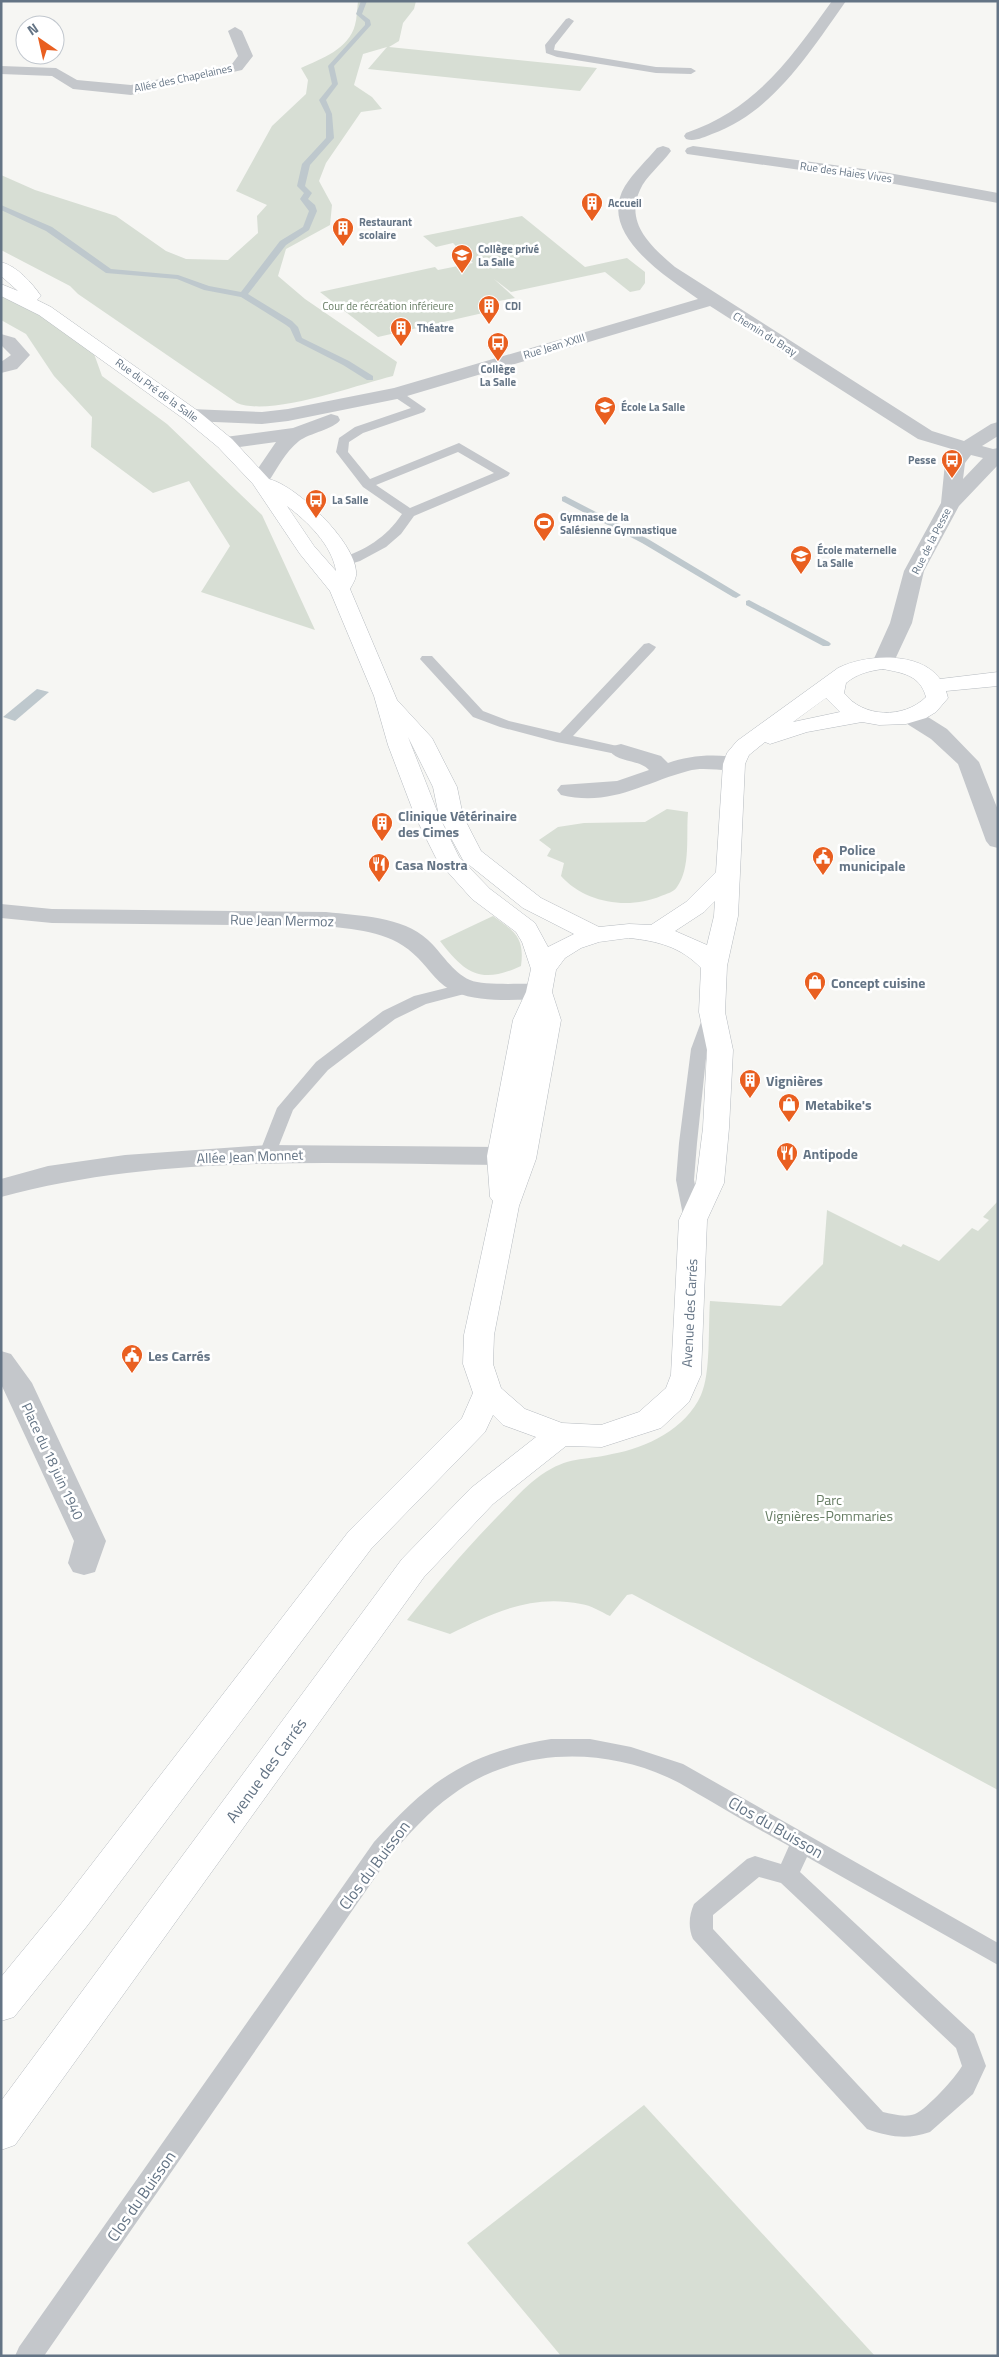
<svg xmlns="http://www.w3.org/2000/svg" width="999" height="2357" viewBox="0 0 999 2357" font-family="'Titillium Web',sans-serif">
<rect width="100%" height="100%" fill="#f6f6f3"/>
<!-- green -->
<g fill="#d7ded4">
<path d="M358,1H416L414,9L403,23L399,41L389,47L597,68L580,91L368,69L387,47L363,54L354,85L372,97L382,109L361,112L326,163L319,181L332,205L330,225L286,249L278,276L305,299L397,362L393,376C356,385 271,417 237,403L78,294L70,286L1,250V175L35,190L116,216L166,251L186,259L228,260L258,233L257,216L267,205L236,191L272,126L306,94L308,80L301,68C321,59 349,49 355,25C357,18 357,9 358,1Z"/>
<polygon points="522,216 585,267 627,258 645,272 645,283 640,290 630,292 605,272 511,292 494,279 515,298 487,303 496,310 378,337 320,292 435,267 438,270 473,263 453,243 436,247 423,236"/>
<polygon points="1,288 93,351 102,376 167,424 262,515 315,630 201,592 230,546 189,481 153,493 91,447 92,417 54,376 26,334 1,320"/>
<path d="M667,809L688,812C686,835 691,868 677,887C674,892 666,894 661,896C628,910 585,903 561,876L564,863L547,856L551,849L539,840L558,827L584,823L645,822Z"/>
<path d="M493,916C514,931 525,937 521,966C480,985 465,973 440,941Z"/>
<path d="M998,1201V1790L632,1594L627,1595L610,1616C601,1612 591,1605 581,1604C531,1594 493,1613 450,1634L407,1620C436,1584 465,1550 497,1517C511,1503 524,1487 541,1475C569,1456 582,1461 612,1454C646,1448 686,1429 701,1395C711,1373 708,1327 710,1301L781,1306L823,1264L827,1210L901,1247L903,1244L939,1261L972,1228L978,1231L989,1220L983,1217Z"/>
<polygon points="644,2105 875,2356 561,2356 467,2243"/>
</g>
<!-- water -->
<polygon fill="#bec8cd" points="37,689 49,692 15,721 3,717"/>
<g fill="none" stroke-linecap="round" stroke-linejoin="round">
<!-- stream -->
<g fill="#bec8cd" fill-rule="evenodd">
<polygon points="361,1 367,1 362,14 370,20 371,25 334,66 338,84 326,100 332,114 334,138 310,165 305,186 312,193 308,199 315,205 317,211 309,230 286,245 248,294 292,321 298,327 302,338 349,361 373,376 373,380 367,380 343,365 296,341 290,328 286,325 241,297 204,290 177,279 106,273 46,231 1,210 1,205 52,227 111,269 178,275 209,286 241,292 280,241 303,227 309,211 300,199 304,193 297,186 302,164 326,138 326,114 319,100 332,84 328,66 365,25 365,22 356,14"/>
<polygon points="565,496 648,539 741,595 736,598 733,597 642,543 562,501 562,497"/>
<polygon points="749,600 829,642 831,644 829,646 823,646 746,605 746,601"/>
</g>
<!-- secondary casing -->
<g stroke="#b6bbc0" stroke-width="1">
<path id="secondary" d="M1,262C17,266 32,283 41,296L37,300L51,307L198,411L232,439L269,479C297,486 354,541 356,571C357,578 353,583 350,589L397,700L432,738L457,787L463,816L481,851L541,898L599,927L629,924L651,925L686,902L716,872L723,764L727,753L737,741L838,668C866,654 920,651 940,679L998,672V686L946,691L948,698L936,712L926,718L906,724L879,725L862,722L807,732L770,744L765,742L749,755L745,764L738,916L727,966L725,1012L733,1050L729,1128L724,1183L707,1220L701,1375L689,1402L661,1428L602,1447L566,1446L493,1504L424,1577L15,2145L1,2150V2101L402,1559L471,1488L536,1437L503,1425L493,1415L485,1432L371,1549L87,1926L14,2017L1,2021V1977L61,1904L349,1531L462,1418L473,1393L463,1364L464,1335L493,1201L490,1197L487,1156L513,1020L526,992L531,969L522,942L516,932L472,899L437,860L415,816L388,745L374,696L330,591L300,554L253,484L218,447L184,419L39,315L1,296V284L18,291L1,276ZM287,506C307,521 332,545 336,571L314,546ZM883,669C903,673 920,675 926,697C904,719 863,718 844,693L846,683C857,674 868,671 883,669ZM826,698L840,712L793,722ZM408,737L433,787L439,816L463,860L523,908L574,934L548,947L535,923L490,889L459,857L439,816ZM715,901L714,916L707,945L675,931L704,912ZM629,938C658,941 681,947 701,968L699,1012L707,1050L703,1128L696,1183L679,1220L671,1375L666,1388L639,1412L601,1425L562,1423L525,1409L501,1388L493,1364L494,1335L519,1206L536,1159L561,1020L552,992L556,970L565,958L581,948L599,942Z"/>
</g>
<!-- service -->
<g fill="#c4c7cb" fill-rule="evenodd">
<polygon points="569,18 574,21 555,45 554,50 656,67 691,68 696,71 691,74 656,73 557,57 546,53 545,45 566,19"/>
<path d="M397,389L426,409L424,412L363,433L349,442L348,452L370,479L459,443L510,473L508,476L414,516L401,534L386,547L360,561L344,566L339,565L337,562L339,559C365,550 386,538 402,514L363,487L336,452L339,438L355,427L411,408L393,396L391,393L393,390ZM458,452L494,473L410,508L376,485Z"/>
<polygon points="649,643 656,647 654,650 573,736 626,748 628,751 626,754 621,755 557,742 500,727 473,717 420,659 422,656 432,656 483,711 509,721 560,733 644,644"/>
<polygon points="466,983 472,984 474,988 472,992 426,1004 395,1019 328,1070 293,1110 274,1158 268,1160 262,1158 259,1154 277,1108 316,1062 383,1011 414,996"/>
<polygon points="712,1009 718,1010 720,1014 707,1049 697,1143 694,1180 702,1220 699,1224 693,1226 687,1224 684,1220 676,1180 679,1143 691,1049 704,1014 706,1010"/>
<path d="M551,1739H590L631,1747L683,1764L998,1943V1965L807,1857L800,1872L974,2034L986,2066L973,2094L930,2132C908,2140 889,2137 867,2129L693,1939C688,1928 689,1915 694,1904L747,1859L755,1856L781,1864L789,1846C761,1831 734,1815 707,1799C694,1792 681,1783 667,1777C598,1746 513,1749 452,1795C428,1812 409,1834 390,1856L44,2356H15L19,2347L374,1842C430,1780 467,1753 551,1739ZM759,1877L781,1883L956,2048L962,2066C956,2077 927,2109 915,2114C904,2118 893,2114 883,2112L713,1929V1915Z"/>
</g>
<!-- minor -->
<g fill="#c4c7cb" fill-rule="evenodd">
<path d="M832,1H846C810,52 773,112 712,134C704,137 695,142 686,139L684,136L686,133C757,108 790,59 832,1Z"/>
<polygon points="235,27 242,31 253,56 242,70 131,95 73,89 52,76 1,74 1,66 56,68 77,80 131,85 232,64 238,56 228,31"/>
<path d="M663,146L669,148L671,151C662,164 646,176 640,190C624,224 653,248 675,267L932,431L964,441L991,424L998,422V436L982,446L993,449L998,448V465L959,506L924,571L912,623L891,668L883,669L875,668L872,663L890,623L904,571L941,503L945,463L955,450L918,439L710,306L397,399L288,421L262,424L191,421L184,419L182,415L184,411L191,409L262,412L288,409L394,388L698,299C667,277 596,234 625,186C633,173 647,160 657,148ZM971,455L983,458L963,479L965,463Z"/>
<polygon points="693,146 878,171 998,193 998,203 878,181 687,154 685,151 687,148"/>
<polygon points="1,334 15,338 30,355 17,369 1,373 1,362 11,355 1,345"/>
<path d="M331,414L338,416L340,420C334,429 310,433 299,441C285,452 277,469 267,484L260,486L253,484L250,480L276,442L225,449L218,447L215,443L218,439L225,437L293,428Z"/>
<polygon points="912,710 920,712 947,729 979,762 998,810 998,848 990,846 986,841 958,764 931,739 904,722 901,717 904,712"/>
<path d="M621,744L661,756L668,763C690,755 719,753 742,759L745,764L742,769C724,773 706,766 688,771C643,783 611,807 561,795L557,790L561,785L617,781L649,770C639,759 618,763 610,751L613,746Z"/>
<path d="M1,904L52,909L326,912C360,916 402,916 428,940C442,953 452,972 470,980C484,986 522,983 539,984L548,986L552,992L548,998L539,1000C512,999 480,1003 455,992C439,986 430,970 418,958C393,932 360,930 326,926L52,923L1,918Z"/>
<path d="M268,1145L501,1147L511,1150L515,1156L511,1162L501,1165C337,1164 161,1153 1,1197V1179L48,1166L125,1155Z"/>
<polygon points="1,1351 11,1354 32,1383 106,1541 95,1572 84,1575 73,1572 68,1563 74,1541 1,1384"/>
</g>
<!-- secondary -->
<use href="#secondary" fill="#fff" fill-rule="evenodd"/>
</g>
<!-- icons -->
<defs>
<g id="building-pin" transform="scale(1.125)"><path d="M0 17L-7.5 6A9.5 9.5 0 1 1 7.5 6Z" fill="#e95f20" stroke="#fff"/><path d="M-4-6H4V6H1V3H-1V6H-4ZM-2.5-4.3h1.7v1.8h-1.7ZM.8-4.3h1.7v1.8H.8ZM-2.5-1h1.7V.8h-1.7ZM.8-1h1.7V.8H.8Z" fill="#fff"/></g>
<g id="school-pin" transform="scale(1.125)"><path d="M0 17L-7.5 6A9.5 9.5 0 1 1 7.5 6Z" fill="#e95f20" stroke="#fff"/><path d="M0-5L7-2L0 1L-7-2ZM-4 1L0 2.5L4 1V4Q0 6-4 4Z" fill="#fff"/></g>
<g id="bus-pin" transform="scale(1.125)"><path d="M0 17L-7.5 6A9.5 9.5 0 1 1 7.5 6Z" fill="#e95f20" stroke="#fff"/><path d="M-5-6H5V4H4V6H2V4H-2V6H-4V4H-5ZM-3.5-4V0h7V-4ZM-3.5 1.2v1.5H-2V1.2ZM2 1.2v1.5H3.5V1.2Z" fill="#fff"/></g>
<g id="stadium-pin" transform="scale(1.125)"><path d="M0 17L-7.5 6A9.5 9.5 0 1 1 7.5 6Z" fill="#e95f20" stroke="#fff"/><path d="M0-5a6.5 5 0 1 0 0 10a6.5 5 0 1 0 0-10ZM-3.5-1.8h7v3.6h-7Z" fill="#fff"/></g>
<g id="civic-pin" transform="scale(1.125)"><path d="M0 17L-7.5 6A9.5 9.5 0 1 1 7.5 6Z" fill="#e95f20" stroke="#fff"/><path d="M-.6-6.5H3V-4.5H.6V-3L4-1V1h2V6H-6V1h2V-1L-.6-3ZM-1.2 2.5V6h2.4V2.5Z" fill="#fff"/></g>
<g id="restaurant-pin" transform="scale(1.125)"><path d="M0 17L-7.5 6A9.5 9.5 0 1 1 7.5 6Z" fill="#e95f20" stroke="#fff"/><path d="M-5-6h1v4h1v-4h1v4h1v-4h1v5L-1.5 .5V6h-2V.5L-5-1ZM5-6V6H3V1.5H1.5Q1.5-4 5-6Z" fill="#fff"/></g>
<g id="shop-pin" transform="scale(1.125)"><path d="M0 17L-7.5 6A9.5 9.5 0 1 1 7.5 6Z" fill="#e95f20" stroke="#fff"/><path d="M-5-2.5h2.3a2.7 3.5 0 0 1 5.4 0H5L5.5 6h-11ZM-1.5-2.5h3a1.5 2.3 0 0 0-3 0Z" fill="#fff"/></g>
</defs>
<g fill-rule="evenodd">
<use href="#building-pin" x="592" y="203"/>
<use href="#building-pin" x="343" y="228"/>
<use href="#school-pin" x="462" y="255"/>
<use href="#building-pin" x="489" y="306"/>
<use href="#building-pin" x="401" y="328"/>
<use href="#bus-pin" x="498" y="343"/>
<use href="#school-pin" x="605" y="407"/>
<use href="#bus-pin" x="952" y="460"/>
<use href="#bus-pin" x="316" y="500"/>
<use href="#stadium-pin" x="544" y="523"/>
<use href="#school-pin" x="801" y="556"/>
<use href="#building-pin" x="382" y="823"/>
<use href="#civic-pin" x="823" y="857"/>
<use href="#restaurant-pin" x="379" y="864"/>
<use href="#shop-pin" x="815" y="982"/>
<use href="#building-pin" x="750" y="1080"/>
<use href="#shop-pin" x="789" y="1104"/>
<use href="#restaurant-pin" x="787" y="1153"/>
<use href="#civic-pin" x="132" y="1355"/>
</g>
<g text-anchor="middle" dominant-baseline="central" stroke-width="5" stroke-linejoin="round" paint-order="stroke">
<!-- far-street labels -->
<g font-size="11" fill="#647485" stroke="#fff">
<text transform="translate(183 78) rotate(-12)">Allée des Chapelaines</text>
<text transform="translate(846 172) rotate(8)">Rue des Haies Vives</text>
<text transform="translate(765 334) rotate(32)">Chemin du Bray</text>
<text transform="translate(554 346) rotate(-17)">Rue Jean XXIII</text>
<text transform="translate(157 390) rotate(36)">Rue du Pré de la Salle</text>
<text transform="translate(931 541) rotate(-63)">Rue de la Pesse</text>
</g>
<!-- far-poi labels -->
<g font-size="11" font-weight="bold" fill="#647485" stroke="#fff" text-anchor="start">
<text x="608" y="203">Accueil</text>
<text x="359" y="222">Restaurant<tspan x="359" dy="13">scolaire</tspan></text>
<text x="478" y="249">Collège privé<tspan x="478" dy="13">La Salle</tspan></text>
<text x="505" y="306">CDI</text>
<text x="417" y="328">Théatre</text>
<text x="498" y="369" text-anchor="middle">Collège<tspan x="498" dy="13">La Salle</tspan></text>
<text x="621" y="407">École La Salle</text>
<text x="936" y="460" text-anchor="end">Pesse</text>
<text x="332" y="500">La Salle</text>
<text x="560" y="517">Gymnase de la<tspan x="560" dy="13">Salésienne Gymnastique</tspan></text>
<text x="817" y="550">École maternelle<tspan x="817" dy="13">La Salle</tspan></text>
</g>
<!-- far-park labels -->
<g font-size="11" fill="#667c63" stroke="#fff">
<text x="388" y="306">Cour de récréation inférieure</text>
</g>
<!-- poi labels -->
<g font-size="14" font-weight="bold" fill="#647485" stroke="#fff" text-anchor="start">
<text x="398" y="815">Clinique Vétérinaire<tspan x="398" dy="16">des Cimes</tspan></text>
<text x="839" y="849">Police<tspan x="839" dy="16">municipale</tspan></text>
<text x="395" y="864">Casa Nostra</text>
<text x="831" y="982">Concept cuisine</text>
<text x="766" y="1080">Vignières</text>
<text x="805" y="1104">Metabike's</text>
<text x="803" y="1153">Antipode</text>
<text x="148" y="1355">Les Carrés</text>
</g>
<!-- street labels -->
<g font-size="14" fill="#647485" stroke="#fff">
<text transform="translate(282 920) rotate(1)">Rue Jean Mermoz</text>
<text transform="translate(250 1156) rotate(-2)">Allée Jean Monnet</text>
<text transform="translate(689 1313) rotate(-87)">Avenue des Carrés</text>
<text transform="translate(53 1461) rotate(65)">Place du 18 juin 1940</text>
</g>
<!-- park labels -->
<g font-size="14" fill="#667c63" stroke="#fff">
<text x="829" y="1499">Parc<tspan x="829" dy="16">Vignières-Pommaries</tspan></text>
</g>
<!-- near-street labels -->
<g font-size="16" fill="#647485" stroke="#fff">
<text transform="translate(266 1770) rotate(-54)">Avenue des Carrés</text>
<text transform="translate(776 1827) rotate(30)">Clos du Buisson</text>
<text transform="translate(374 1865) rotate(-53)">Clos du Buisson</text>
<text transform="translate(141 2196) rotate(-55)">Clos du Buisson</text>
</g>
</g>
<!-- border -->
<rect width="999" height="2357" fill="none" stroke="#647485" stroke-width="5"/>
<!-- north arrow -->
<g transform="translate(40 40) rotate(326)"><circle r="24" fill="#ffffff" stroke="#c1c7ce"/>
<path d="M0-4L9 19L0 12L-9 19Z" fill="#e95f20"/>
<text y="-8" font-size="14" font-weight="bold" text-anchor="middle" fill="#647485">N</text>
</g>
</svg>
